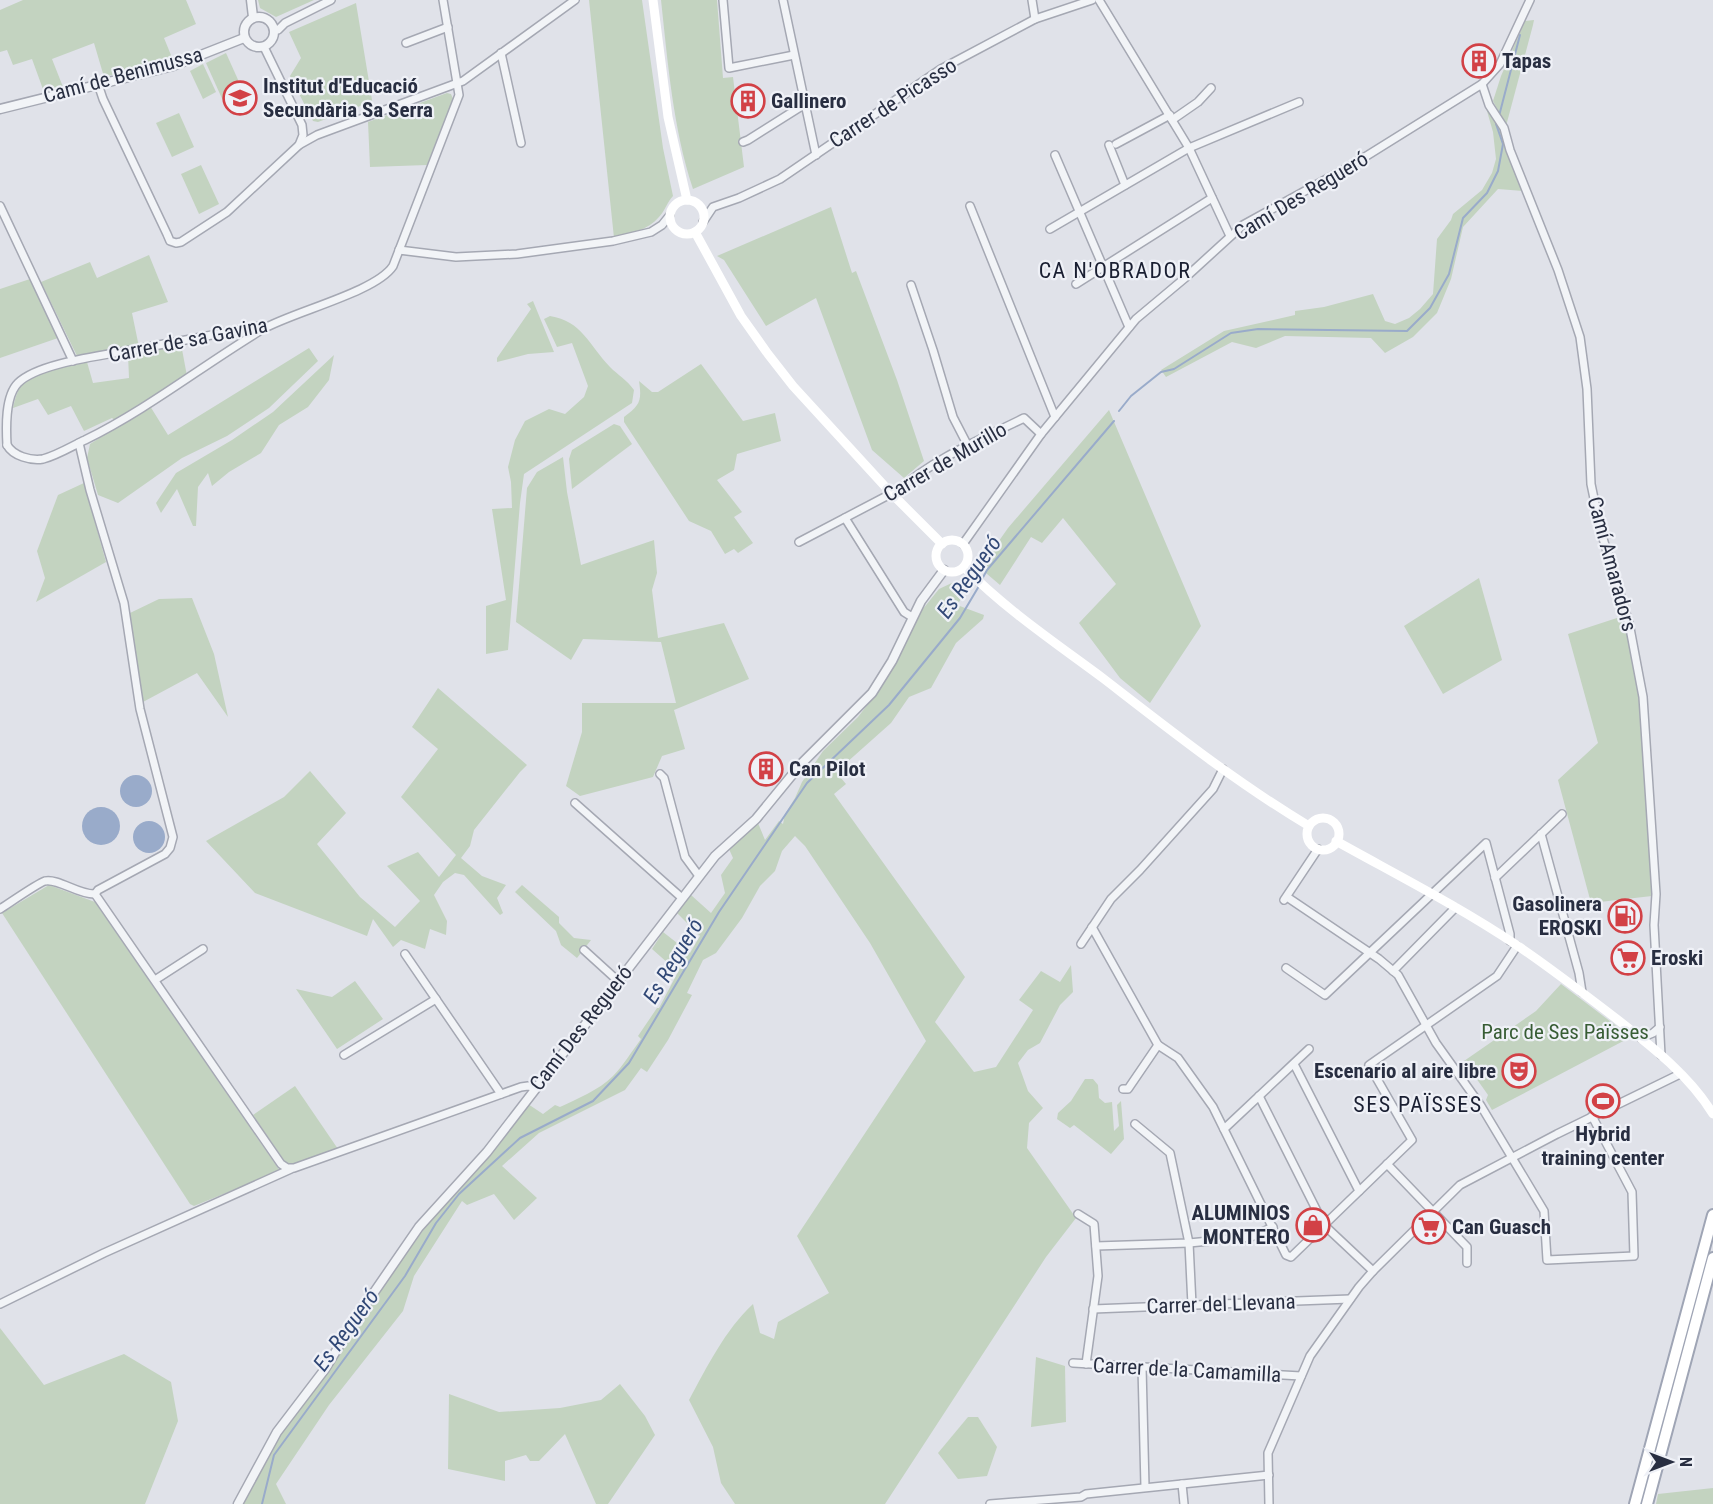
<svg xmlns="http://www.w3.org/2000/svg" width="1713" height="1504" viewBox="0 0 1713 1504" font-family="'Roboto Condensed',sans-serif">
<rect width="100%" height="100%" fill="#e0e2e9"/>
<!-- green -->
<g fill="#c3d3c0">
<polygon points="23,0 186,0 196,24 164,38 173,60 104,77 94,43 52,59 63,87 44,92 32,59 13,65 7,50 0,52 0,10"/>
<polygon points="258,0 314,0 276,17 260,8"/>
<path d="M589,0H642L663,148L673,196C667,202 665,211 659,217C648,230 630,234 614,238Z"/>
<path d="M661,0H717L723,78L733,77L744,167L693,189C673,128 668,64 661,0Z"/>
<polygon points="356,3 373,106 363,105 318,122 313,121 290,76 301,58 289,32"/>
<polygon points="1534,20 1533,25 1506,126 1493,101 1501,76 1525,21"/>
<polygon points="226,53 244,93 224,103 206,63"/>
<polygon points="203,64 216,92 203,99 190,71"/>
<polygon points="1481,90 1498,122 1523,191 1498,189 1463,227 1451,279 1437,313 1413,337 1385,353 1371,338 1285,336 1256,348 1232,342 1166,377 1161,370 1224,331 1295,315 1295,311 1324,307 1373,294 1385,321 1395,324 1409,318 1420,309 1433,294 1437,239 1451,220 1453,214 1482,190 1492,173 1496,159 1493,132"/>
<polygon points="447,93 451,94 453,99 427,165 370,167 368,122"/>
<polygon points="179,113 194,147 172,157 156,123"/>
<polygon points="201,165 219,204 199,214 181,174"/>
<polygon points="831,207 852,273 856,271 897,380 924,461 904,478 872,450 816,298 766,326 724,260 717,256"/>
<polygon points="149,255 168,302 132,313 139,347 77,356 41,282 90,262 97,278"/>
<polygon points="30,279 58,338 0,358 0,289"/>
<polygon points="533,301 554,352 528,354 497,362 497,358 531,309 527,304"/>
<path d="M550,316C582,321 589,345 610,367C618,375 627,380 634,390L632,403L524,474L520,503L508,650L486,654V606L506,600L492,509L512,508L511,482L508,467L515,440L525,421L549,409L565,414L584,397L588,386L572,343L557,347L544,319Z"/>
<path d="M181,344L187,376L116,421L112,418L84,431L71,406L48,415L38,399L13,408C15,399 17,389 24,383C35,373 73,362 87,362L93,383L129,378L128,355Z"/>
<polygon points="309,348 318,361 269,408 227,436 182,458 118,503 98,495 87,458 90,444 150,406 168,435"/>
<polygon points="334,355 329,380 308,407 279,425 261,453 229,472 212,486 208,473 198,487 196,526 193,526 177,489 161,513 156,503 176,473 232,440 273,412"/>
<path d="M701,364L743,421L775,413L781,441L737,454L734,470L717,480L742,512L734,517L753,543L738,553L734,549L725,554L711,531L689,521L624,422V417C640,405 642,401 639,381L652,392H658Z"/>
<polygon points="1109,410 1201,626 1150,703 1120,678 1079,623 1116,584 1063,518 1042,543 1031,537 1000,585 980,568 1008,528"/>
<polygon points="614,424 620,426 632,444 572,489 569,459 572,450"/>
<polygon points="563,457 567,492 581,565 654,540 657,573 652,590 658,638 724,623 749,679 674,710 685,749 662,756 653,777 580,796 566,786 582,732 582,703 676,703 661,642 583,639 571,660 516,622 527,488 537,472"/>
<polygon points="84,483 106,562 36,602 45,578 37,551 58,495"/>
<polygon points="1479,578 1502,660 1443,694 1404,626"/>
<path d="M956,581L967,590L957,605L984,615L983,619L956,643L931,688L909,697L891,723L836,772L846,784L834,794L965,977L935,1022L974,1072L996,1067L1033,1010L1019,1000L1041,971L1060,982L1071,965L1073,992L1060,1005L1040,1043L1028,1050L1018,1063L1028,1091L1043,1108L1029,1123L1027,1148L1076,1218L1046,1257L885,1504H735L721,1483L713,1447L689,1400C707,1367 725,1330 753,1304L760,1333L774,1339L778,1322L829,1293L797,1236L926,1041L870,943L805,846L795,836L782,851L775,871L760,886L742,918L716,953L703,960L687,993L692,995L668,1040L647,1072L641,1068L625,1090L539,1133L502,1166L537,1198L514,1220L494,1194L467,1205L462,1201L414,1276L403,1311L329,1405L276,1484L286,1504H242L272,1445L298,1408L324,1377L383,1286L437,1211L485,1156L501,1142L528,1104L543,1114L555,1105L560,1107C577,1099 599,1090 613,1076C623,1066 632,1051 641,1039L638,1036L657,1008H659L678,972L652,949L663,932L690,953L700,936L677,913L691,895L711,913L725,893L721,875L733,858L729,849L758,823L765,840L779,821L783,824L785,814L795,798L802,782L823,751L858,717L878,691L898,658L914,620L939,589Z"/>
<polygon points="192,598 214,654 228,717 197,673 143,702 130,613 159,599"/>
<polygon points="1623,616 1630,636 1641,703 1652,896 1591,903 1558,780 1598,743 1568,634"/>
<polygon points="438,688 527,765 520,772 474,830 470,846 461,858 482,876 506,885 497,898 503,913 500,915 464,875 455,873 443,882 434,895 447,921 446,935 430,929 425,949 401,940 393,947 373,919 367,936 255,893 206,841 284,797 310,771 346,813 317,844 360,897 395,927 420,901 387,866 418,852 439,877 456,855 401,797 438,749 412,727"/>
<polygon points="49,885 95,902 280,1171 194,1206 190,1204 2,913"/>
<polygon points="522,885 559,917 559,923 574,938 591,940 577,958 561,945 556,931 515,892"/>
<polygon points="355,981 383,1019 337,1049 296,989 332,997"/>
<polygon points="1561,984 1631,1037 1492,1110 1486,1100 1488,1095 1464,1061 1536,1011"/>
<polygon points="1085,1079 1093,1079 1098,1085 1099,1098 1105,1103 1112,1102 1114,1131 1119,1126 1117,1105 1121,1101 1124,1139 1111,1154 1074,1125 1070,1128 1057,1119 1058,1113 1071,1101"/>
<polygon points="295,1086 338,1149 288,1166 253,1115"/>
<polygon points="0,1328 44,1385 124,1354 171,1382 178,1421 145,1504 0,1504"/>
<polygon points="1036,1357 1065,1366 1066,1422 1031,1427"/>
<polygon points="620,1384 645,1416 655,1435 608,1504 596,1504 565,1434 539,1461 530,1461 526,1455 505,1461 505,1481 448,1469 449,1394 499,1412 560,1408 601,1400"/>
<polygon points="968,1417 978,1417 997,1447 987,1476 958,1479 938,1453"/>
<polygon points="1713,1488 1713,1504 1656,1504 1658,1494"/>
</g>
<!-- water -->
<g fill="#99abca">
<circle cx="136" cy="791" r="16"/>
<circle cx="101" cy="826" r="19"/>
<circle cx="149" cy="837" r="16"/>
</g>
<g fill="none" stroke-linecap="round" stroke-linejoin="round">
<!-- stream -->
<g stroke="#99abca" stroke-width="2">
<polyline points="1499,116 1520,35"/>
<polyline points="1119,411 1131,396 1161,372 1174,369 1231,333 1258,329 1407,331 1430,308 1449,274 1463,218 1487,193 1498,171 1503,144 1496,124 1497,121"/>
<polyline points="981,581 987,570 1114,421"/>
<polyline points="262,1504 274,1455 405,1276 436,1223 459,1194 520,1138 593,1101 629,1063 719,912 807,783 889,705 960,618 979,586"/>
</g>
<!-- minor casing -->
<g stroke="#a5a8b3" stroke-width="10">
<g id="minor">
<polyline points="723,0 729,68 794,55"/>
<polyline points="783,0 816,155"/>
<polyline points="1032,0 1035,19"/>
<polyline points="1099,0 1189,148 1230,236"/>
<polyline points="274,30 278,30 285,23 331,0"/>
<polyline points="406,43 448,27"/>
<polyline points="501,53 521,143"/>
<polyline points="98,84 103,99 167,234 170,241 176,243 181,242 227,212 299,145 303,135 302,125 264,47"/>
<polyline points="1482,84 1489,105 1504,128 1510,150 1558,270 1580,337 1587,389 1591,484 1601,532 1629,623 1643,697 1656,894 1654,925 1661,1055"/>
<polyline points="1172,120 1198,102 1211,88"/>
<polyline points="743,142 748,140 805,104"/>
<polyline points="1116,144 1170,115"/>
<polyline points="299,145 317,135 463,81 575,0"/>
<polyline points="1109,145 1125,185"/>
<polyline points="1055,155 1129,327"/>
<polyline points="0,206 73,361"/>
<polyline points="970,206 1055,417"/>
<polyline points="703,222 713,207 739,198 780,179 941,69 1035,19 1092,0"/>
<polyline points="1050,229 1189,148 1299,102"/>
<polyline points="399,250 456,257 517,254 613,241 651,232 662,225 670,215"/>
<polyline points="1076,284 1212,198"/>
<polyline points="911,285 933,350 953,417 968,446"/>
<polyline points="79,443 90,490 124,603 140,709 173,837 170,848 165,854 98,890 95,894 281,1164 287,1168 294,1168 521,1087 528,1086 535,1088"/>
<path d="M7,445C13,456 31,461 43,459C58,455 72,446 85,440C148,409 203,365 263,329C295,311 376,292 393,266L459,95L443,0"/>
<path d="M7,445C6,427 5,396 18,383C39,362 108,355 137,349C177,342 216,334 255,327L261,326L264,329"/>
<polyline points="845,518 904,612 912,617"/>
<path d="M799,542L900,489C935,458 982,439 1024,418L1041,434"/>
<polyline points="963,544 1041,434 1136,319 1185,278 1243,225 1352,165 1482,84 1500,64 1530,0"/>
<polyline points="660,774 664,778 685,857 699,876"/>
<polyline points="575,803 682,898"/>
<polyline points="1541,834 1579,973 1582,992"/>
<polyline points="1495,878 1562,814"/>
<polyline points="1287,897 1379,959 1398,975 1436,1043 1481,1106 1544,1211 1547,1260 1634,1256 1632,1192 1592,1116"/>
<polyline points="1284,900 1318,849"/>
<path d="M0,909C8,904 38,883 45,881C58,878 79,895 95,894"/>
<polyline points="1092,927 1158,1045 1178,1058 1213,1107 1286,1255 1291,1257 1412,1140 1369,1065 1497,976 1517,946"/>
<polyline points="1081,944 1111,899 1140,870 1213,789 1223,769"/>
<polyline points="584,950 617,980"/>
<polyline points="405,954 501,1094"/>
<polyline points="1286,968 1325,995 1486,843 1510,934 1510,941"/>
<polyline points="1393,971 1455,908"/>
<polyline points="155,980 203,949"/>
<polyline points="1641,1038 1653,1033 1660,1027"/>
<polyline points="344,1055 436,999"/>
<polyline points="1294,1064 1359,1191"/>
<polyline points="1123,1089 1128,1089 1158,1045"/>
<polyline points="1259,1096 1324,1225 1373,1271"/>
<polyline points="1135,1124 1170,1153 1189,1243 1192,1305"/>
<polyline points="1224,1129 1309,1049"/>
<polyline points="1387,1164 1467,1247 1467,1263"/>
<polyline points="1078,1214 1094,1224 1098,1276 1086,1364"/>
<polyline points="1096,1246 1189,1243 1251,1237 1273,1227"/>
<polyline points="0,1304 104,1253 291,1169"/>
<polyline points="1093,1309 1350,1299"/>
<polyline points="1073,1363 1301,1376"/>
<polyline points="1142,1367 1145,1487"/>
<polyline points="1182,1484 1184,1504"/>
<polyline points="990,1504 1081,1497 1086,1494 1269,1475"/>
<polyline points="1269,1504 1268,1453 1310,1356 1359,1287 1373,1271 1460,1185 1557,1134 1680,1074"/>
</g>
</g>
<!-- tertiary casing -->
<g stroke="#a5a8b3" stroke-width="11">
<g id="tertiary">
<polyline points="251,0 253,17"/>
<circle cx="259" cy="32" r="15"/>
<polyline points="0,109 173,66 244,38"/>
<polyline points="238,1504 277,1432 325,1369 355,1320 419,1227 487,1152 715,856 756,819 801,764 872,693 892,661 921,601 944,570"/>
</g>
</g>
<!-- primary casing -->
<g stroke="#9fa5b5" stroke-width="14">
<g id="primary">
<polyline points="1635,1504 1713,1215"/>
<polyline points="1647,1504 1713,1258"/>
</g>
</g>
<!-- minor -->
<use href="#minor" stroke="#f2f4f7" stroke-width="7"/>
<!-- tertiary -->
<use href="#tertiary" stroke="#f2f4f7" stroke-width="8"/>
<!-- secondary -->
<g stroke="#fff" stroke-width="9">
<polyline points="653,0 668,117 687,200"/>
<circle cx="687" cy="217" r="17"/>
<polyline points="695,232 741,316 768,354 793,386 891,493 942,544"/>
<circle cx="952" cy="556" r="16"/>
<path d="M964,567C1005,609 1057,644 1104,679C1170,730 1237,783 1309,826"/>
<circle cx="1323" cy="834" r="16"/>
<path d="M1336,841C1397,875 1460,907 1518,946C1549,967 1579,990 1609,1013C1646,1042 1688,1073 1713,1114"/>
</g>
<!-- primary -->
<use href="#primary" stroke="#fff" stroke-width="10"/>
</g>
<!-- icons -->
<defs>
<g id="building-ring" transform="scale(1.725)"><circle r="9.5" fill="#eff1f7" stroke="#d24146" stroke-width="1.5"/><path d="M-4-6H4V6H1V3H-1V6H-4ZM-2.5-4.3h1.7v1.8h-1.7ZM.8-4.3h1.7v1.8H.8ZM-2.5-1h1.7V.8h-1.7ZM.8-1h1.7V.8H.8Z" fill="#d24146"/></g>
<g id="university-ring" transform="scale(1.725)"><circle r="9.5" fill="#eff1f7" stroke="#d24146" stroke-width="1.5"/><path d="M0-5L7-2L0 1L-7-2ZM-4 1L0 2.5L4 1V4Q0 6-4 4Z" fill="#d24146"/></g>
<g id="fuel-ring" transform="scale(1.725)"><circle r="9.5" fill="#eff1f7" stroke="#d24146" stroke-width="1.5"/><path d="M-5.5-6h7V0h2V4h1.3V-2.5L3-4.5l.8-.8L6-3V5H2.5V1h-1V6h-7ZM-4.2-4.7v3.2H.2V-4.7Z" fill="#d24146"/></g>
<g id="supermarket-ring" transform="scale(1.725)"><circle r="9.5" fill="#eff1f7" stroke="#d24146" stroke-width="1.5"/><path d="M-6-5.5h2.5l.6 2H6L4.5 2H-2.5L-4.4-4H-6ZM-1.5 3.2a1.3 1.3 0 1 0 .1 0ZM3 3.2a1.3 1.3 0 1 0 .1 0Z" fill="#d24146"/></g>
<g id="theatre-ring" transform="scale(1.725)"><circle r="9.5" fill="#eff1f7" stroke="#d24146" stroke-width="1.5"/><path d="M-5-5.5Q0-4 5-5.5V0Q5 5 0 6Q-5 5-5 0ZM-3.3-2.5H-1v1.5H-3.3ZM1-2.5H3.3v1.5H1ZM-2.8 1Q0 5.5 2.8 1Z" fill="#d24146"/></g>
<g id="stadium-ring" transform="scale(1.725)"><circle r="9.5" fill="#eff1f7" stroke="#d24146" stroke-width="1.5"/><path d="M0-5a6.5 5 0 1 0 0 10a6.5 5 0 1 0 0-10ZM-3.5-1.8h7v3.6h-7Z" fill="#d24146"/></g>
<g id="shop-ring" transform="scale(1.725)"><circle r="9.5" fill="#eff1f7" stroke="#d24146" stroke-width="1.5"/><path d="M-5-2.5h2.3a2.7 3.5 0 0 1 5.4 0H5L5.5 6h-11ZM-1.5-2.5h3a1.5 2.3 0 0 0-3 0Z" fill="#d24146"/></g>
</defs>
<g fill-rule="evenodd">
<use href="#building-ring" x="1479" y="61"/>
<use href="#university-ring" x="240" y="98"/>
<use href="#building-ring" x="748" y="101"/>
<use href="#building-ring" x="766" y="769"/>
<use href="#fuel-ring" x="1625" y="916"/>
<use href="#supermarket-ring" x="1628" y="958"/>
<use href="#theatre-ring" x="1519" y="1071"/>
<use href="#stadium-ring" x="1603" y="1101"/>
<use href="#shop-ring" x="1313" y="1225"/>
<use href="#supermarket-ring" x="1429" y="1227"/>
</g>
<g text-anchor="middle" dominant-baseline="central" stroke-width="4.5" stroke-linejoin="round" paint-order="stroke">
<!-- poi labels -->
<g font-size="21" font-weight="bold" fill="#282e41" stroke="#eff1f7" text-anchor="start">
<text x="1502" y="61">Tapas</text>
<text x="263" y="86">Institut d'Educació<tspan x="263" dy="24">Secundària Sa Serra</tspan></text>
<text x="771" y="101">Gallinero</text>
<text x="789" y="769">Can Pilot</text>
<text x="1602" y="904" text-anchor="end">Gasolinera<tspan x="1602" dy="24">EROSKI</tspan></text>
<text x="1651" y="958">Eroski</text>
<text x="1496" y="1071" text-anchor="end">Escenario al aire libre</text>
<text x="1603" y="1134" text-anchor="middle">Hybrid<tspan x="1603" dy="24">training center</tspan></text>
<text x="1290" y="1213" text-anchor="end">ALUMINIOS<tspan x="1290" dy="24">MONTERO</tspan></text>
<text x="1452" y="1227">Can Guasch</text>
</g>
<!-- street labels -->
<g font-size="21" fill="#282e41" stroke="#eff1f7">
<text transform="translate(123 75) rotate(-15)">Camí de Benimussa</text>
<text transform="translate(893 103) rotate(-33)">Carrer de Picasso</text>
<text transform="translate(1301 196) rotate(-31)">Camí Des Regueró</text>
<text transform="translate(188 340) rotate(-11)">Carrer de sa Gavina</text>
<text transform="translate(945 462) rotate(-30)">Carrer de Murillo</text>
<text transform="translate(1612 564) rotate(75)">Camí Amaradors</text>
<text transform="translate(581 1028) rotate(-52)">Camí Des Regueró</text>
<text transform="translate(1221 1304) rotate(-2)">Carrer del Llevana</text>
<text transform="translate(1187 1370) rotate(3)">Carrer de la Camamilla</text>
</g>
<!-- park labels -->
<g font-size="21" fill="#385d35" stroke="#eff1f7">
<text x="1565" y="1032">Parc de Ses Païsses</text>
</g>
<!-- neighbourhood labels -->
<g font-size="22" letter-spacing="1.5" fill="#1a1f32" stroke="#eff1f7">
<text x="1115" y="270">CA N'OBRADOR</text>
<text x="1418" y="1104">SES PAÏSSES</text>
</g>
<!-- water labels -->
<g font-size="22" font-style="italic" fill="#314876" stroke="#eff1f7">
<text transform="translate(969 577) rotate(-55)">Es Regueró</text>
<text transform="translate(673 961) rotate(-59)">Es Regueró</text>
<text transform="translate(346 1330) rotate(-54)">Es Regueró</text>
</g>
</g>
<!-- north arrow -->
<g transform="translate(1671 1462) rotate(90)" stroke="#eff1f7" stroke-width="4.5" paint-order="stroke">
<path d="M0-4.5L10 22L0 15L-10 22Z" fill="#282e41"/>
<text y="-9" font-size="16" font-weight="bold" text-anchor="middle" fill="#282e41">N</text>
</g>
</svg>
